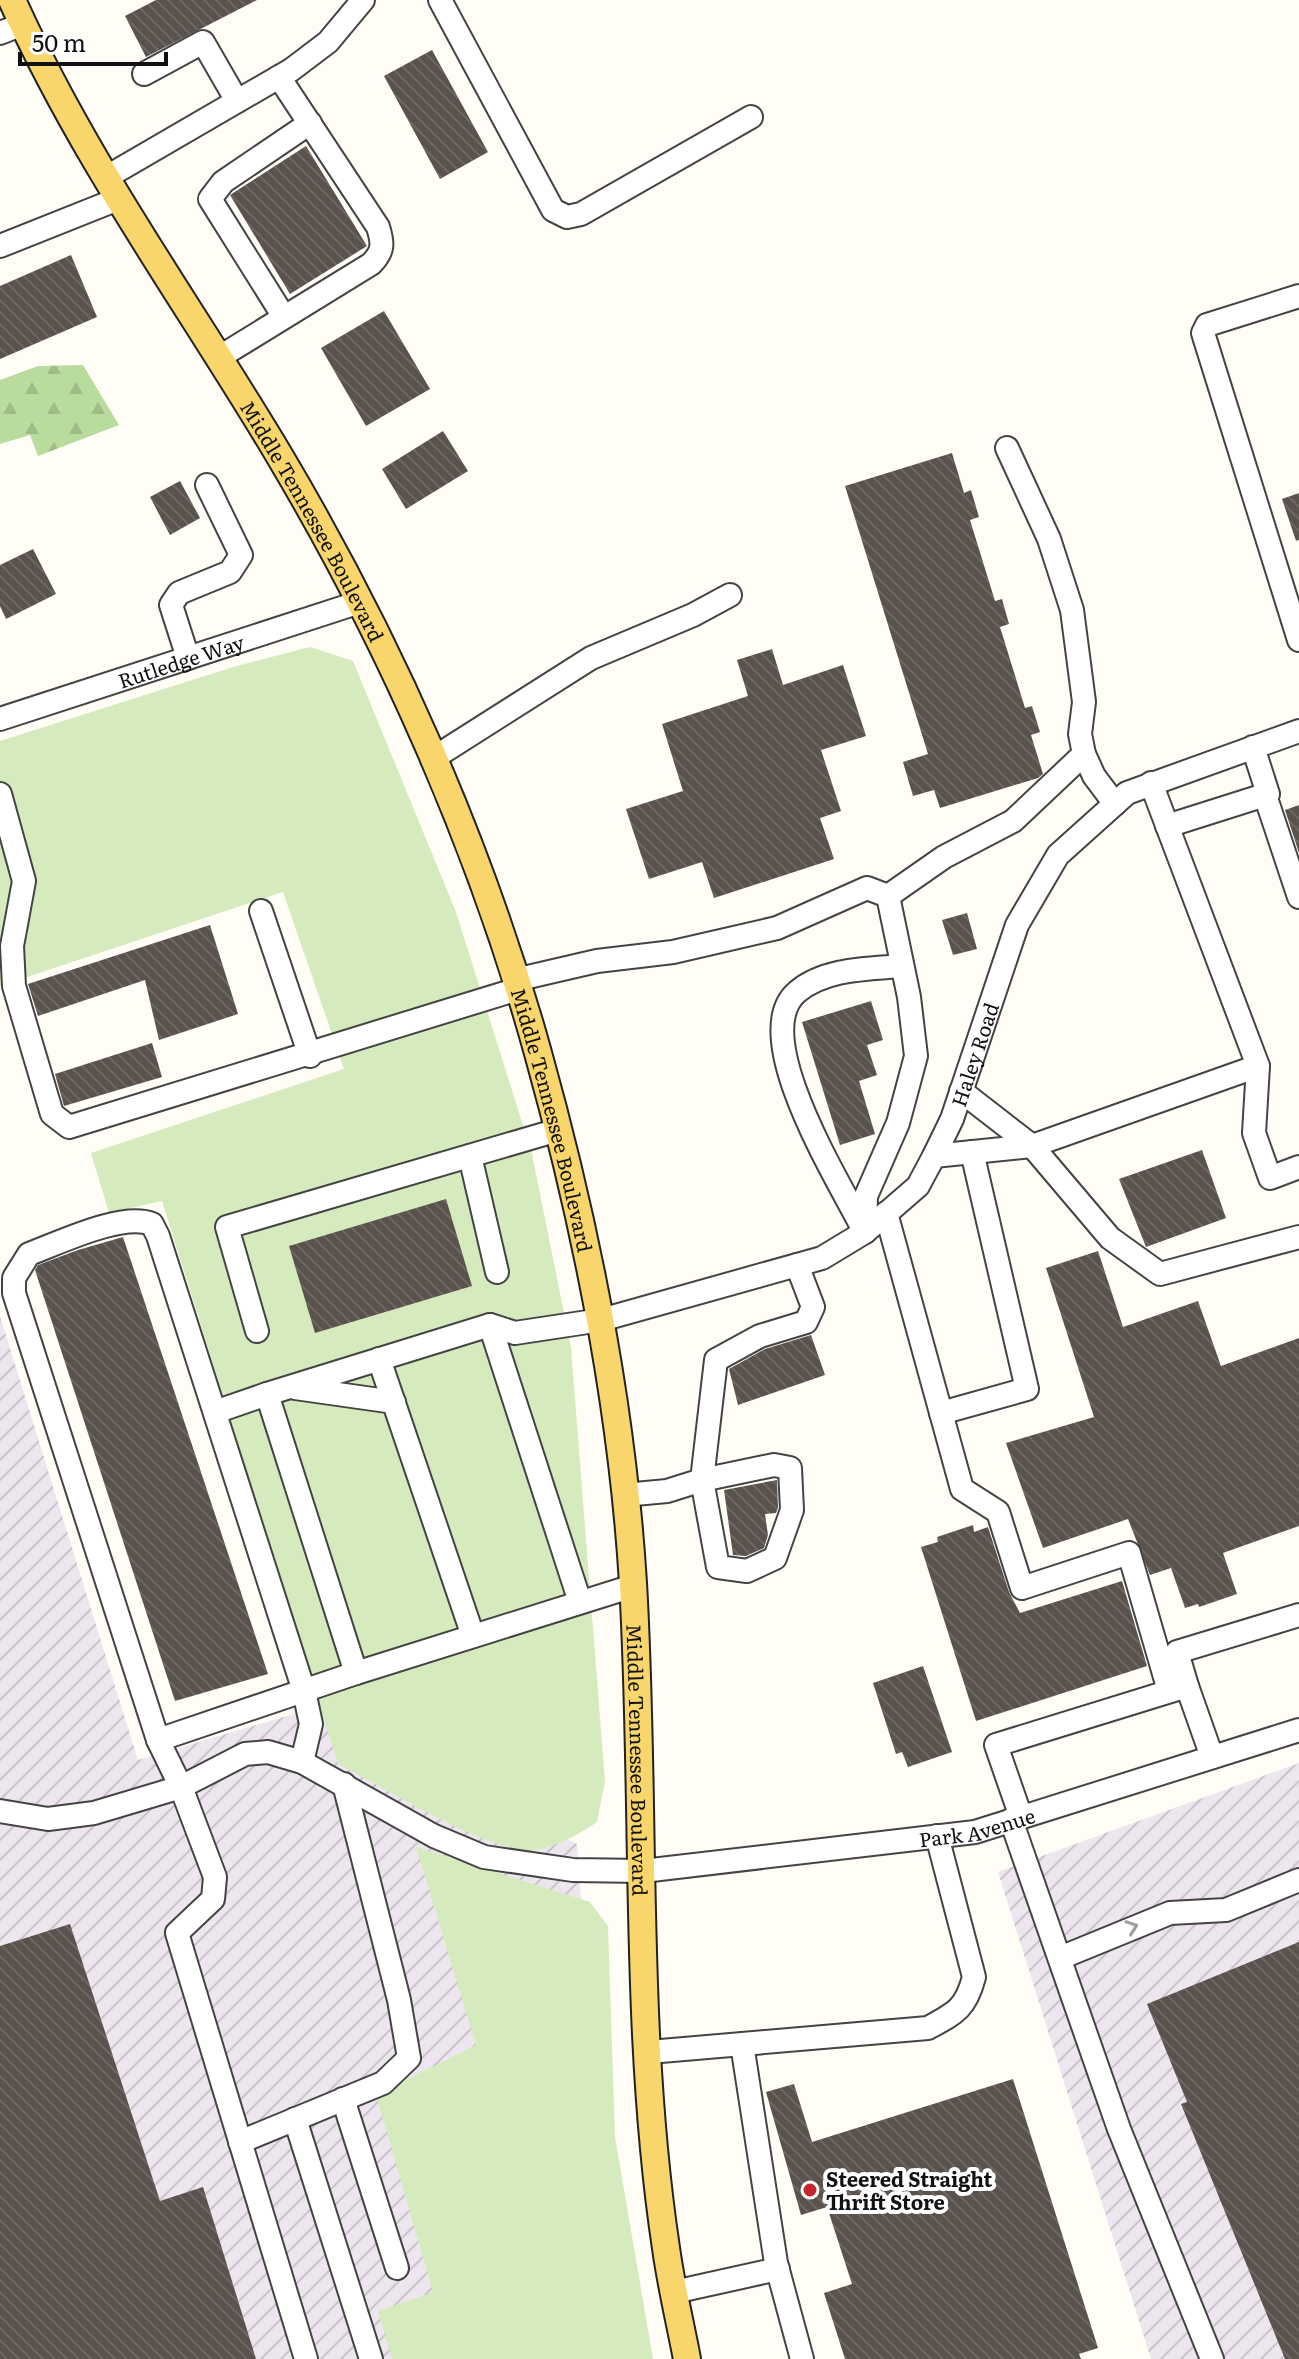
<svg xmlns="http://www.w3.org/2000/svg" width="1299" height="2359" viewBox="0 0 1299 2359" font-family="Literata,serif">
<defs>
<pattern id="industrial-furrows" width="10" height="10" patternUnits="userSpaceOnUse" patternTransform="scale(2)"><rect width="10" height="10" fill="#eee6ef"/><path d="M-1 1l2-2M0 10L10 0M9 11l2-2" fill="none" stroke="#cbc4cc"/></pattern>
<pattern id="forest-firs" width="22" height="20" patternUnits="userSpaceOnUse" patternTransform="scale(2)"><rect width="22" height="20" fill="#b9dc9c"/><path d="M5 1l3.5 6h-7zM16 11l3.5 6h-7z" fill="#9ebc85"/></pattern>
<pattern id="building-back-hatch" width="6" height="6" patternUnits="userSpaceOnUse" patternTransform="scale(2)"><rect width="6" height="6" fill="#5a524d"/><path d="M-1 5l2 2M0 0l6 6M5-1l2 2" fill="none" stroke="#6d6662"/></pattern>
</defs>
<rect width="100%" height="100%" fill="#fffdf5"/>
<!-- industrial -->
<g fill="url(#industrial-furrows)">
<polygon points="0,1316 138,1760 307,1710 577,1844 604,2230 636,2359 0,2359"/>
<polygon points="1299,1763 1299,2359 1151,2359 998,1872"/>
</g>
<!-- green -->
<g fill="#d5ebbd">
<path d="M310,647L353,661L456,912L532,1154L571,1348L605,1781L597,1822C580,1834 557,1847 535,1850C493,1856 380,1785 338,1764L162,1201L109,1213L91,1153L344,1069L283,892L0,986V741L233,667Z"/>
<polygon points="416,1847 590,1902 608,1926 615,2137 653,2359 392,2359 378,2311 433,2292 376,2095 476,2045"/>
</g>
<!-- forest -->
<polygon fill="url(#forest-firs)" points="83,365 119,425 38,456 30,435 0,444 0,380 38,366"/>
<!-- building -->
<g fill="url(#building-back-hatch)">
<polygon points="156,0 257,0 146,57 125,16"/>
<polygon points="432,50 488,152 440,179 384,76"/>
<polygon points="306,146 367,246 290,294 230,195"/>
<polygon points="71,255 97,317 0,359 0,286"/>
<polygon points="384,311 430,389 366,426 321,348"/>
<polygon points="443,431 468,471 406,509 382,469"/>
<polygon points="952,453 964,493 971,490 979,517 970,520 995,601 1002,599 1009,624 1000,627 1025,708 1032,706 1040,732 1031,735 1043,774 1038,778 940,808 934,790 913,796 903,762 928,754 845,486"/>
<polygon points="180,481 200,518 170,535 150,497"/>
<polygon points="1299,493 1299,540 1296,541 1282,499"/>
<polygon points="33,549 56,594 6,619 0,606 0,565"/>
<polygon points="772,649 783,685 843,665 866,736 821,750 841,811 820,818 834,859 714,898 702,862 649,879 626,809 683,791 662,724 748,696 737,660"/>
<polygon points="1299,805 1299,853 1285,810"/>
<polygon points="967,913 977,949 953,955 942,920"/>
<polygon points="210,925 238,1014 159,1040 145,980 38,1016 28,984"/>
<polygon points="871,1001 883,1040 867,1045 877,1075 859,1081 875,1134 840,1145 802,1022"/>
<polygon points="152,1043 162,1077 64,1106 55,1074"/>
<polygon points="1202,1150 1226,1218 1146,1247 1119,1179"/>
<polygon points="446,1199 472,1286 315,1333 289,1246"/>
<polygon points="123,1237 268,1674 175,1701 35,1270 38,1265 78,1250"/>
<polygon points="1098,1251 1123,1327 1198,1301 1221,1366 1299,1338 1299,1526 1223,1553 1237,1594 1199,1607 1198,1604 1185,1608 1171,1568 1150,1575 1128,1519 1043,1548 1006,1443 1094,1417 1046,1268"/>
<polygon points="811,1335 825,1375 738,1405 729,1369 765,1349"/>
<polygon points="777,1480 778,1508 776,1513 765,1514 768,1535 764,1548 746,1556 733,1555 724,1490"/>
<polygon points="973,1525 974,1532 988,1527 1009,1592 1020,1613 1122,1581 1147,1666 976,1721 921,1547 938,1542 937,1537"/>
<polygon points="923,1666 952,1752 908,1767 902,1752 896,1754 873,1683"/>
<polygon points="70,1924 160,2201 203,2187 256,2359 0,2359 0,1946"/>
<polygon points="1299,1942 1299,2359 1285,2359 1181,2104 1187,2102 1147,2004"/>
<polygon points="1013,2079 1098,2348 1079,2354 1081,2359 845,2359 824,2293 852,2284 827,2207 801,2215 766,2092 794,2084 812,2142"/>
</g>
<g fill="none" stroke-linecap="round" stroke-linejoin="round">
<!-- minor casing -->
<g stroke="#444" stroke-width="26">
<g id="minor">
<polyline points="440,0 553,210 567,217 581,214 751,117"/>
<polyline points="0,33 23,24"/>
<polyline points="144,74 203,42 237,101"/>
<polyline points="105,178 291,70 328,42 363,0"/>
<polyline points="0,246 118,199"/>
<polyline points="1299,296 1207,325 1203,333 1299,640"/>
<polyline points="284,317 210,199 223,182 310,123"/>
<path d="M218,358L371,264C384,251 383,243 378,227L279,77"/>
<polyline points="1007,448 1049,539 1072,610 1084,702 1080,734 1084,754 1094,776 1115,804"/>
<polyline points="188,658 171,605 179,593 230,572 241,555 207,485"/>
<path id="s1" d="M0,719L360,602"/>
<polyline points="432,759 591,658 693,615 730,595"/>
<polyline points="1151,783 1258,1066 1254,1133 1270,1178 1299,1167"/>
<polyline points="0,794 24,881 12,946 14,986 52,1114 69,1127 518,989"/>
<polyline points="1265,795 1299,897"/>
<polyline points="1167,826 1268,794 1253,747"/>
<polyline points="261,911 310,1056"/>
<polyline points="515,980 597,961 673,952 777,928 867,888 888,896"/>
<polyline points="961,1091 1032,1146 1110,1238 1160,1274 1299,1237"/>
<polyline points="470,1156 497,1272"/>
<polyline points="934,1156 1032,1146 1258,1066"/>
<polyline points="886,1213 962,1489 998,1512 1022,1588 1129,1553 1169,1691"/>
<path d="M862,1227C839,1181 747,1035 797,992C825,968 869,969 902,966"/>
<polyline points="865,1232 866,1196 898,1123 916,1056 909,997 888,896 944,857 1013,821 1084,754"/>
<polyline points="490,1325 580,1602"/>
<polyline points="257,1331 227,1227 558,1130"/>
<polyline points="379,1359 473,1636"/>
<polyline points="295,1388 394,1402"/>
<path id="s2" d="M267,1394L490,1325L515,1333L601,1320L822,1258L865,1232L918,1186L934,1156L952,1119L1017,925L1058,855L1127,793L1299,731"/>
<polyline points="941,1413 1027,1389 972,1152"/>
<polygon points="774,1465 790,1468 792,1510 775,1558 747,1571 718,1567 702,1480"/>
<polyline points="624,1495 667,1491 702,1480 716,1360 760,1336 806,1322 813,1307 797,1265"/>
<polyline points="356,1673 633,1586"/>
<polyline points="1187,1686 1177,1652 1299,1615"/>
<polyline points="158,1740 356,1673 267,1394 215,1412"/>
<path d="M0,1811L48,1819L94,1813L181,1787L158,1740L14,1293V1278L29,1254C59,1243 122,1212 152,1224L158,1236L304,1691L311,1724L302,1762"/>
<polyline points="1021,1817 996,1745 1187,1686 1212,1757"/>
<polyline points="1011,1820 1119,2129 1212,2359"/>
<polyline points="1060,1958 1170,1913 1226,1910 1299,1880"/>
<polyline points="742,2044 776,2263 802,2359"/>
<path d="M649,2052L928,2028C956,2013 966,2008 974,1977L937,1836"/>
<polyline points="343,2099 397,2268"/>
<polyline points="295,2119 371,2359"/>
<polyline points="240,2142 383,2083 409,2058 399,2000 344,1784"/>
<polyline points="674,2292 778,2269"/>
<path id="s3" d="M306,2359L177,1933L213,1899L215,1877L181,1787L245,1754L268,1752L302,1762L434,1836L484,1857L573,1870L643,1871L975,1832L1299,1730"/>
</g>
</g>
<!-- major casing -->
<g stroke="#222" stroke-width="30">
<g id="major">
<path id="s4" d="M12,0C84,161 189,304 279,455C389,640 480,844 538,1053C586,1225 622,1404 633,1583C646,1804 633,2029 666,2248C671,2285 680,2322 687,2359"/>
</g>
</g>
<!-- minor -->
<use href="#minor" stroke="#fff" stroke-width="22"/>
<!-- major -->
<use href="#major" stroke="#f9d66b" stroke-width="26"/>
</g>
<!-- one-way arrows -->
<defs><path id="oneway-chevron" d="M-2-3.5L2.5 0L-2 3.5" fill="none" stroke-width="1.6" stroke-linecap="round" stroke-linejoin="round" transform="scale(2)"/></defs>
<use stroke="#a0a0a0" href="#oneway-chevron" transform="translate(1132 1927) rotate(-20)"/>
<!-- markers -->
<circle fill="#c4262e" stroke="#fff" stroke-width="3" cx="810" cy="2190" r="8"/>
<g text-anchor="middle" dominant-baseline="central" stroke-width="8" stroke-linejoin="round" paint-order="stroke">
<!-- street labels -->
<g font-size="20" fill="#111" stroke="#fff">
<text stroke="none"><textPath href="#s4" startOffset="602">Middle Tennessee Boulevard</textPath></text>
<text stroke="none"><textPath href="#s1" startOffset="190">Rutledge Way</textPath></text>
<text stroke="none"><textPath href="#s2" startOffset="840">Haley Road</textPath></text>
<text stroke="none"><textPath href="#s4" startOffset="1250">Middle Tennessee Boulevard</textPath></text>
<text stroke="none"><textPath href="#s4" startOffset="1898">Middle Tennessee Boulevard</textPath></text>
<text stroke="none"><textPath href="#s3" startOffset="1446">Park Avenue</textPath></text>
</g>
<!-- poi labels -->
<g font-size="20" font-weight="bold" fill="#111" stroke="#fff" text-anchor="start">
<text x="826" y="2178">Steered Straight<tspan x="826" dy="23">Thrift Store</tspan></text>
</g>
</g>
<!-- scale -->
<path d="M20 52v12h146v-12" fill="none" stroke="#111111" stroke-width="4"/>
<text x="32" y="52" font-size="24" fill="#111111" stroke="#ffffff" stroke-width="6" paint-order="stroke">50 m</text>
</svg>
